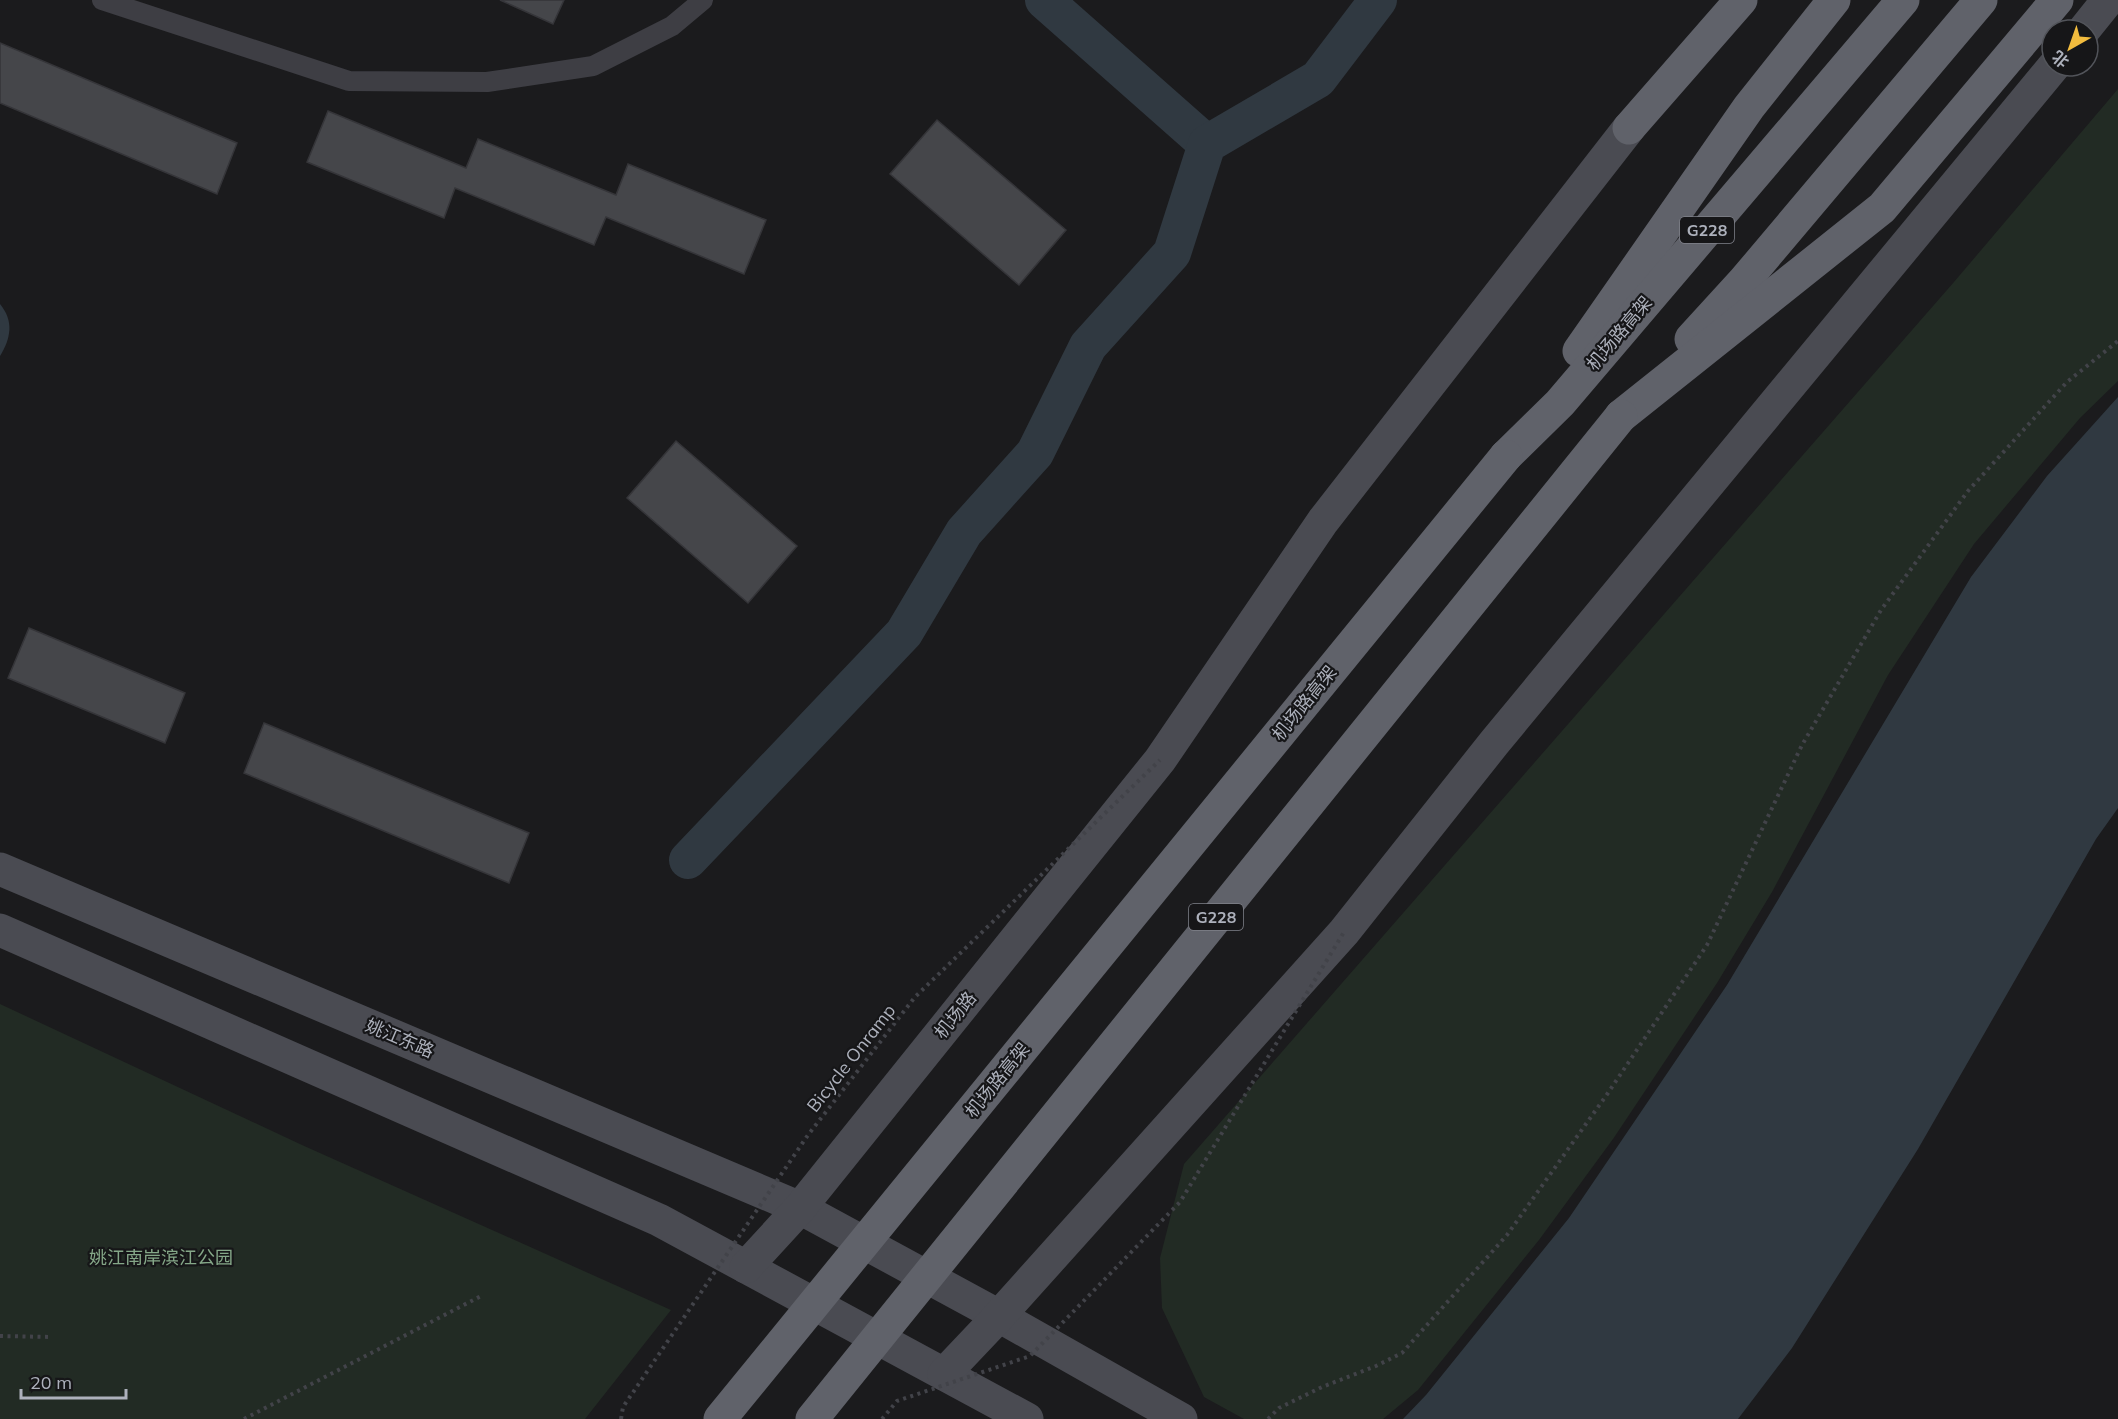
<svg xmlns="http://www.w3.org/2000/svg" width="2118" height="1419" viewBox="0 0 2118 1419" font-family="Mulish,'Noto Sans SC',sans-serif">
<rect width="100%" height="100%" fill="#1b1b1d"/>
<!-- green -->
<g fill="#222b24">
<polygon points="2118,89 2118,381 2080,418 1974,544 1888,675 1772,892 1717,983 1613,1139 1539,1240 1418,1390 1383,1419 1244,1419 1204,1397 1162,1308 1160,1258 1184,1164 1954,282"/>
<polygon points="0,1004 302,1145 671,1310 585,1419 0,1419"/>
</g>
<!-- water -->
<g fill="#303941">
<path d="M0,304C14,321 11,338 0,356Z"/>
<polygon points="2118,397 2118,808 2096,839 1918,1149 1792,1348 1738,1419 1403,1419 1426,1395 1569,1218 1727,985 1971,577 2047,476"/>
</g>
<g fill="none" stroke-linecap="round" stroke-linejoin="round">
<!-- canal -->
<g stroke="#303941" stroke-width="38">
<polyline points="1044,0 1207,144"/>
<polyline points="688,860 904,633 964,532 1035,453 1088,346 1172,253 1207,144 1318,79 1378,0"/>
</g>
</g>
<!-- building -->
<g fill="#45464a" stroke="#353539" stroke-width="1.5">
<polygon points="500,0 564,0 553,24"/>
<polygon points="0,43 237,143 217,194 0,103"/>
<polygon points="328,111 466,168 478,139 616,195 628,164 766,220 744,274 606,217 594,245 455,188 444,218 307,162"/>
<polygon points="937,120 1066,230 1019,285 890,174"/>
<polygon points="676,441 797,546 748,603 627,498"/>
<polygon points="29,628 185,693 165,743 8,678"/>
<polygon points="264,723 529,833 509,883 244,773"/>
</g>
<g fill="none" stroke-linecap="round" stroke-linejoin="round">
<!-- path -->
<g stroke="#424349" stroke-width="4" stroke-dasharray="3 4.5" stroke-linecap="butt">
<polyline points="0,1336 52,1337"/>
<polyline points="244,1419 483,1295"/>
<polyline points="1268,1419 1279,1408 1322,1387 1376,1366 1402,1353 1507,1235 1608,1093 1707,945 1802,745 1881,610 1968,491 2067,382 2118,341"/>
</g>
<!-- service -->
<polyline stroke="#3e3e44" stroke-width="20" points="102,0 349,81 487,82 593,66 672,26 703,0"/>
<!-- secondary -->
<g stroke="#4a4b52" stroke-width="33">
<polyline points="2084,30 2108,0"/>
<polyline points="0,869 800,1208 999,1316 1181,1419"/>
<polyline points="0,930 659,1220 1027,1419"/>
<polyline points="746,1267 800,1208 1160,760 1323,521 1629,128"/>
<polyline points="944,1374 999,1316 1344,932 1494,743 2054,66"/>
</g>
<!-- trunk -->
<g stroke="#60626a" stroke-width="33">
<polyline points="1629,128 1741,0"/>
<polyline points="1691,339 1744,281 1981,0"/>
<polyline points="1579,351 1749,107 1834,0"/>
<polyline points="1621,416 1882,208 2057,0"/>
<polyline points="1506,456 1560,403 1903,0"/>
</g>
<!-- path-bridge -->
<g stroke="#424349" stroke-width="4" stroke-dasharray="3 4.5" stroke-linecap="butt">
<polyline points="621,1419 623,1407 808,1135 915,997 1160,760"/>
<polyline points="882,1419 897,1401 1030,1356 1180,1202 1344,932"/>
</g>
<!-- trunk-bridge -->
<g stroke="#60626a" stroke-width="33">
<polyline points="720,1419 1506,456"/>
<polyline points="812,1419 1621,416"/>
</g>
</g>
<g text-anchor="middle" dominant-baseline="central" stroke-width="4.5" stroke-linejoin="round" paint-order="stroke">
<!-- shield labels -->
<g fill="#161618" stroke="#80828b" stroke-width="1.5">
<rect x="1680" y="217" width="54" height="26" rx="4.5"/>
<rect x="1189" y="904" width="54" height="26" rx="4.5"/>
</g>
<g font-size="16" font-weight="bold" fill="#adb1bc">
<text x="1707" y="230">G228</text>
<text x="1216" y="917">G228</text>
</g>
<!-- street labels -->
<g font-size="18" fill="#adb1bc" stroke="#161618">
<text transform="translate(1619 333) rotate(-50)">机场路高架</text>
<text transform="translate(1304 703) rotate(-51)">机场路高架</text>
<text transform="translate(955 1015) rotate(-51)">机场路</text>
<text transform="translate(400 1038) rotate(23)">姚江东路</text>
<text transform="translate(851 1058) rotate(-52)">Bicycle Onramp</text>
<text transform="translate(997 1080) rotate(-51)">机场路高架</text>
</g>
<!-- park labels -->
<g font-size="18" fill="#85a788" stroke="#161618">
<text x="161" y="1257">姚江南岸滨江公园</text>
</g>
</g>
<!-- north arrow -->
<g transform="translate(2070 48) rotate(220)"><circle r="28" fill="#161618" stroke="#52545a" stroke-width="1.5"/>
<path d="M0-4.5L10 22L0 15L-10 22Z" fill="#f2bc3e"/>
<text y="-9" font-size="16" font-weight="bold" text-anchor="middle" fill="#adb1bc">北</text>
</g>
<!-- scale -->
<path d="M21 1389v9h105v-9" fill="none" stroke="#adb1bc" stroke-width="3"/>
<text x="30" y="1389" font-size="18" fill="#adb1bc" stroke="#161618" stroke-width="4.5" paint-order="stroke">20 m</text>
</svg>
